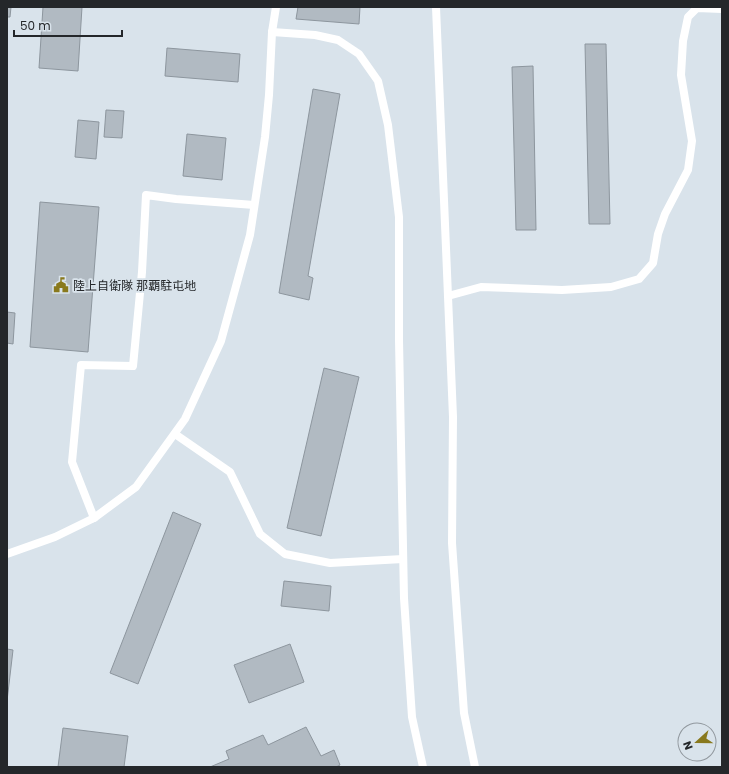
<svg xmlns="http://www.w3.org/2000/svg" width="729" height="774" viewBox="0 0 729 774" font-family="Poppins,'Noto Sans JP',sans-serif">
<rect width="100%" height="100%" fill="#d9e3eb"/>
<!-- building -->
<g fill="#b1bac2" stroke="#8d969e">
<polygon points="7,7 11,7 10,17 7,17"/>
<polygon points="43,7 82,7 78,71 39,68"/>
<polygon points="298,7 360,7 359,24 296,19"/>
<polygon points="585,44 606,44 610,224 589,224"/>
<polygon points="167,48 240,54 238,82 165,76"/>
<polygon points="533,66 536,230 516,230 512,67"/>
<polygon points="313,89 340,94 308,276 313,278 309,300 279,293"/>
<polygon points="106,110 124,111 122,138 104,137"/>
<polygon points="78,120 99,122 96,159 75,157"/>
<polygon points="187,134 226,138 222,180 183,176"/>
<polygon points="40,202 99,207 88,352 30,347"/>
<polygon points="7,312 15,313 13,344 7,343"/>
<polygon points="324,368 359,377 321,536 287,528"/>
<polygon points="173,512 201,524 138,684 110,673"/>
<polygon points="284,581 331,586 329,611 281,606"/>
<polygon points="290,644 304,682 249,703 234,665"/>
<polygon points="7,649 13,650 7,701"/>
<polygon points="306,727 321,756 334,750 340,765 336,767 210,767 229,759 226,751 263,735 268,745"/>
<polygon points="63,728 128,736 124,767 58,767"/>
</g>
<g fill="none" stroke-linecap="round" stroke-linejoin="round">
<!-- lane -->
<g stroke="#fff" stroke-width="8">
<polyline points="436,7 453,417 452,543 464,713 475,767"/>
<polyline points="272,32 315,35 338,40 359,54 378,81 388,125 399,217 399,340 404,598 412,717 423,767"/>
<polyline points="448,296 481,287 562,290 611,287 639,279 653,263 658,234 665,214 688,170 692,141 681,75 683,41 688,17 697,8 722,9"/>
<polyline points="175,434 230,472 260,534 285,554 330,563 403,559"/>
<polyline points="94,518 72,462 81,365 133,366 142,272 146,195 176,199 254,205"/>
<polyline points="7,554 55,537 94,518 136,487 185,419 221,341 250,235 265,137 269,95 272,32 276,7"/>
</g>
</g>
<!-- icons -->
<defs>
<g id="civic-bare" transform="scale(1.2)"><path d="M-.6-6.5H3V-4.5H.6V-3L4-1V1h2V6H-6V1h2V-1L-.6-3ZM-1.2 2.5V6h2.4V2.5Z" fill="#89791d" stroke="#d9e3eb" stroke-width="2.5" paint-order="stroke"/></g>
</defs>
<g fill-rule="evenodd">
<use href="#civic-bare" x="61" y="285"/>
</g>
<g text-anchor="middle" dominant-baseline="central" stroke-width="3.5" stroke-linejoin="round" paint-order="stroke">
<!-- poi labels -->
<g font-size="12" fill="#24272a" stroke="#d9e3eb" text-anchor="start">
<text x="73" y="285">陸上自衛隊 那覇駐屯地</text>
</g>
</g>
<!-- border -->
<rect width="729" height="774" fill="none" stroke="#24272a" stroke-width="16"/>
<!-- north arrow -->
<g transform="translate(697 742) rotate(249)"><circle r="19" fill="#d9e3eb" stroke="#91989e"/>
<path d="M0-3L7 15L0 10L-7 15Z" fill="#89791d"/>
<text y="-6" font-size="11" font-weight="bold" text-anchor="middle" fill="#24272a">N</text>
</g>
<!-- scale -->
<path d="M14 30v6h108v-6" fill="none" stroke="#24272a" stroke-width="2"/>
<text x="20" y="30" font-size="12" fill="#24272a" stroke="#d9e3eb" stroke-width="3" paint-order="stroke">50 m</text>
</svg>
